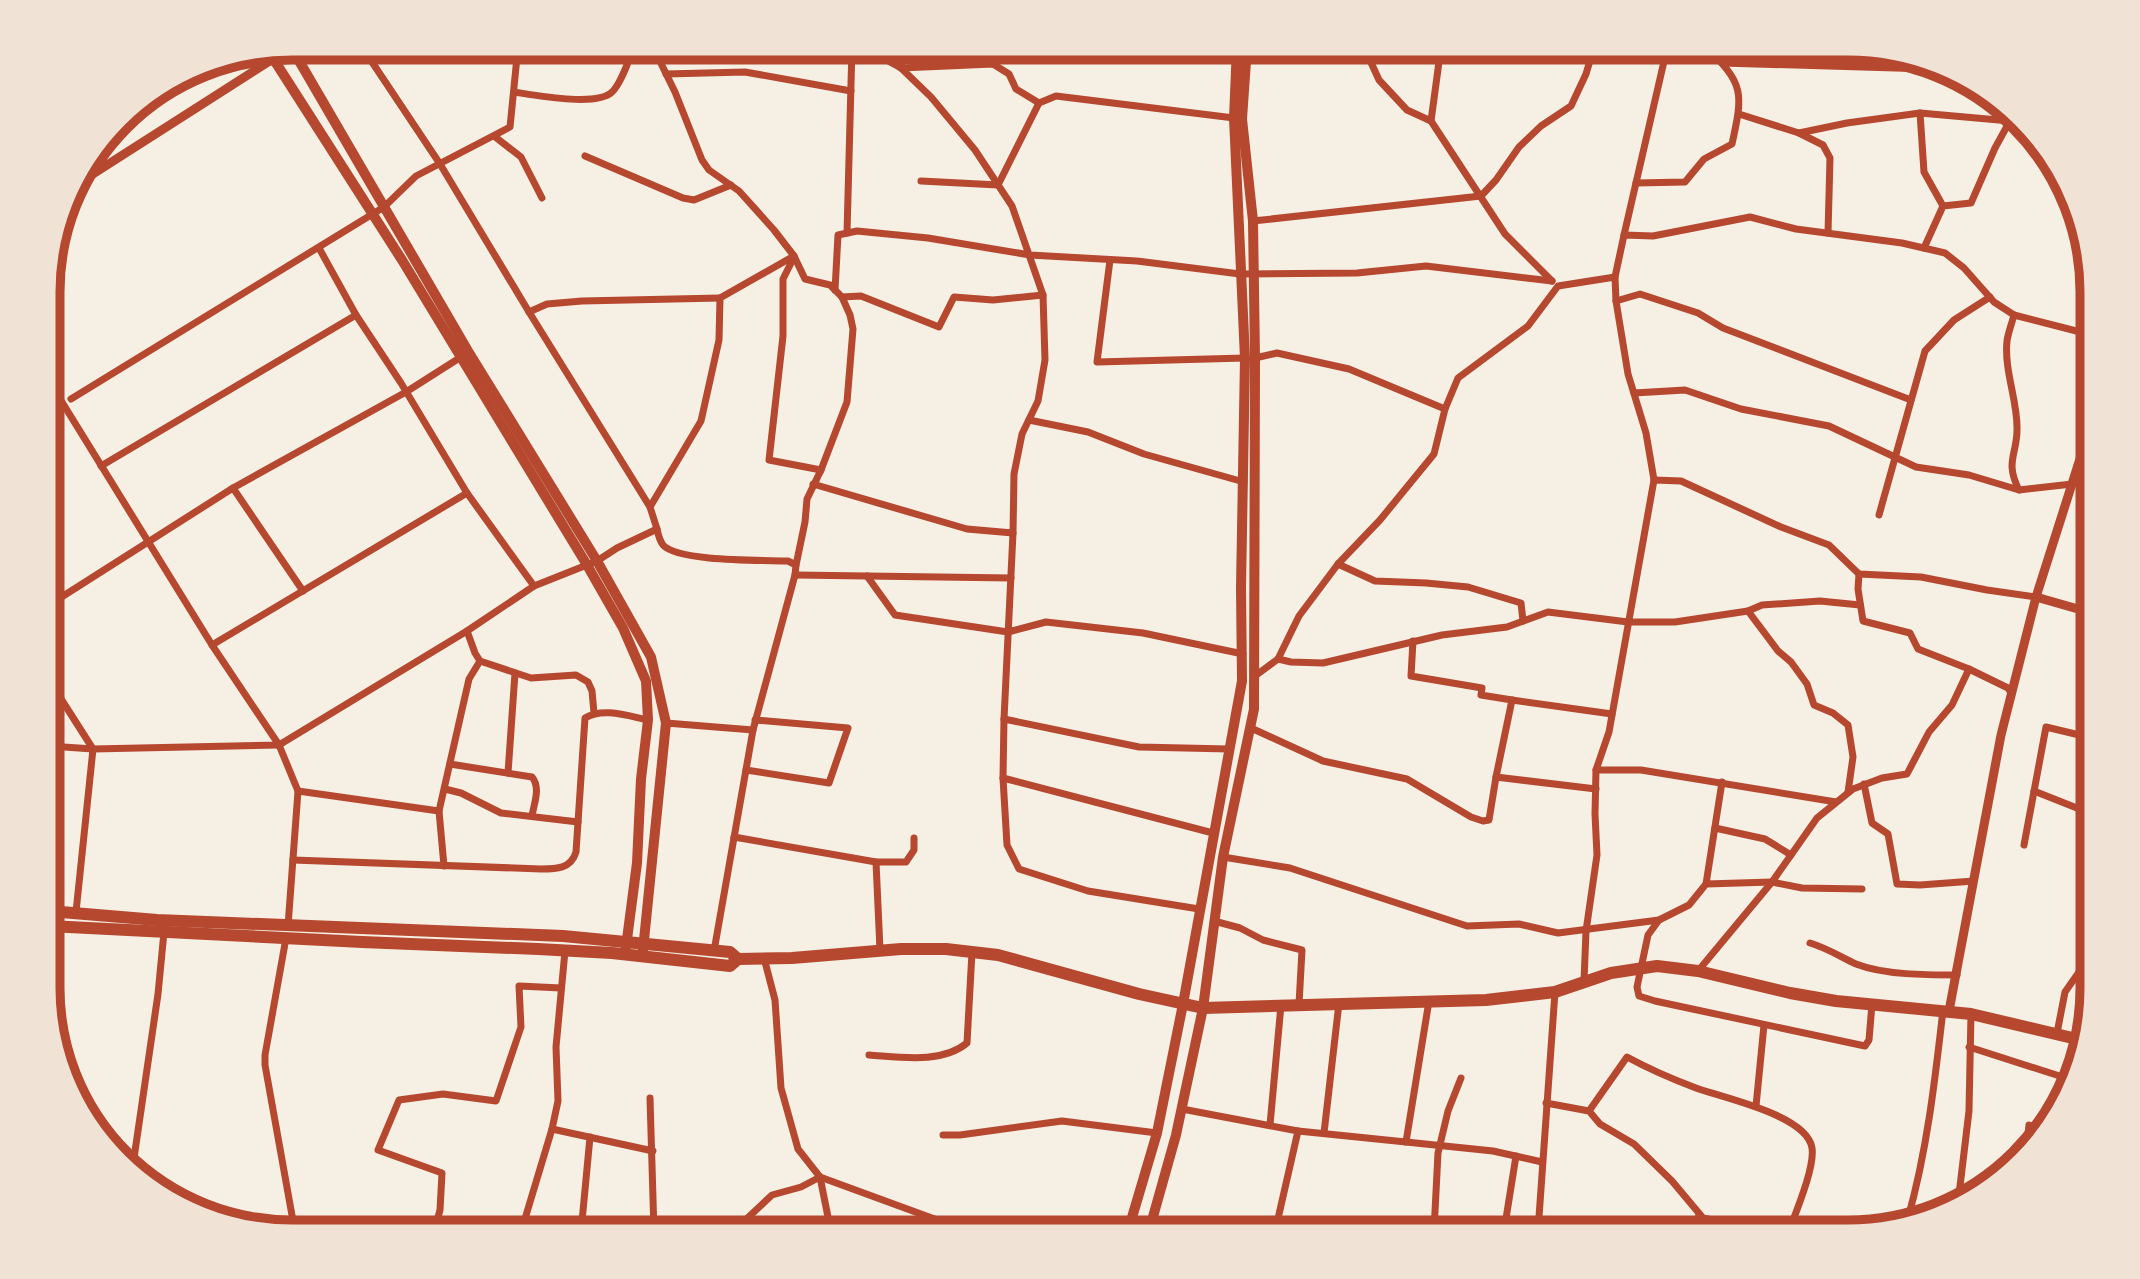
<svg xmlns="http://www.w3.org/2000/svg" width="2140" height="1279" viewBox="0 0 2140 1279" font-family="Karla,sans-serif">
<rect width="100%" height="100%" fill="#f6efe4"/>
<g fill="none" stroke-linecap="round" stroke-linejoin="round">
<!-- minor -->
<g stroke="#b5482f" stroke-width="7">
<polyline points="362,47 440,164 529,312"/>
<polyline points="653,47 675,92 702,160 709,170 739,191 774,230 794,256 805,279 830,285 842,297 850,315 853,329 847,402 821,470 807,499 805,522 796,565"/>
<polyline points="858,47 870,51 901,68 931,97 975,150 1012,206 1043,295 1045,360 1038,401 1022,434 1014,474 1013,533 1004,719 1003,778 1007,845 1019,869 1088,891 1199,909"/>
<polyline points="903,47 901,68 993,64 1009,74 1016,89 1039,103"/>
<polyline points="1364,47 1379,80 1407,110 1431,121 1441,47"/>
<polyline points="1619,47 1665,57 1624,235"/>
<polyline points="1665,57 1678,47"/>
<polyline points="1722,63 1929,69"/>
<polyline points="993,64 995,47"/>
<polyline points="666,74 745,72 851,91"/>
<path d="M514,92C534,95 597,107 612,92C621,84 629,59 634,47"/>
<polyline points="1920,113 1924,172 1943,206"/>
<polyline points="1739,114 1799,133 1847,123 1920,113 2010,121"/>
<polyline points="1431,121 1505,234 1552,281"/>
<polyline points="1799,133 1823,145 1830,158 1828,233"/>
<polyline points="494,136 521,157 542,198"/>
<polyline points="585,156 683,198 694,200 731,185"/>
<polyline points="921,181 998,185 1039,103 1056,96 1234,118"/>
<path d="M1636,183L1685,182L1704,159L1732,144C1743,94 1745,83 1705,47"/>
<polyline points="1253,221 1481,196 1496,180 1519,147 1541,126 1571,106 1586,74 1594,47"/>
<polyline points="847,233 852,47"/>
<polyline points="319,248 356,315 401,383 467,493 534,586"/>
<polyline points="1924,248 1943,206 1971,203 1995,148 2011,119"/>
<polyline points="794,257 783,279 783,336 769,460 821,470"/>
<polyline points="1110,260 1097,362 1245,358"/>
<path d="M1615,277L1624,235L1653,236L1750,217L1796,229L1902,243L1945,253L1964,268L1994,302L2014,315C2012,323 2008,333 2007,341C2004,370 2017,399 2017,427C2018,454 2004,461 2019,490L2072,484"/>
<polyline points="835,290 838,235 857,231 928,238 1030,255 1137,261 1240,274 1357,273 1426,266 1552,281"/>
<polyline points="842,297 861,296 939,327 954,297 993,300 1043,295"/>
<polyline points="1616,301 1640,294 1698,313 1723,328 1911,400"/>
<polyline points="2014,315 2092,335"/>
<polyline points="1255,358 1277,353 1349,369 1445,409"/>
<polyline points="49,381 212,645 279,745 298,791 288,926"/>
<polyline points="1634,393 1685,390 1741,409 1829,426 1916,467 1969,475 2019,490"/>
<polyline points="71,399 384,207 416,176 510,127 518,47"/>
<polyline points="49,415 63,405"/>
<polyline points="1029,420 1088,432 1144,454 1244,482"/>
<polyline points="101,466 356,315"/>
<polyline points="1654,480 1681,481 1781,527 1829,545 1859,574 1921,577 1987,590 2036,597"/>
<polyline points="813,484 967,529 1013,533"/>
<polyline points="233,488 303,591"/>
<polyline points="650,507 529,312 547,304 582,301 720,298"/>
<polyline points="1879,515 1925,351 1954,320 1990,297"/>
<polyline points="657,529 650,507 701,421 719,340 720,298 794,256"/>
<polyline points="1338,564 1375,581 1426,583 1468,587 1521,603 1523,621"/>
<polyline points="1859,574 1858,589 1863,621 1910,633 1918,649 1969,669"/>
<polyline points="795,575 1011,578"/>
<polyline points="867,576 895,615 1008,632 1046,622 1143,633 1243,654"/>
<polyline points="49,605 233,488 406,392 461,357"/>
<polyline points="1748,611 1778,651 1791,662 1807,684 1814,705 1833,713 1848,725 1853,757 1848,792"/>
<polyline points="467,631 475,653 480,661 531,678 576,675 588,682 592,691 594,713"/>
<polyline points="1413,641 1411,676 1482,688 1481,695 1512,700 1496,777 1596,789"/>
<polyline points="212,645 467,493"/>
<polyline points="1278,659 1291,662 1323,663 1442,635 1507,627 1548,612 1628,622 1675,622 1748,611 1762,605 1820,601 1860,605"/>
<polyline points="1255,676 1278,659 1299,616 1338,564 1380,520 1434,454 1445,409 1458,378 1528,326 1558,286 1615,277 1616,301 1628,374 1646,433 1654,480 1609,732 1596,770 1595,814 1597,855 1586,931 1584,981"/>
<polyline points="49,680 93,749 76,912"/>
<polyline points="1512,700 1612,714"/>
<polyline points="1004,719 1139,747 1229,749"/>
<polyline points="666,723 753,730 714,951"/>
<polyline points="1251,728 1323,761 1407,779 1471,817 1483,821 1489,820 1496,777"/>
<path d="M49,746L93,749L279,745L467,631L534,586L597,561L617,548L657,529C658,534 660,541 663,545C678,562 763,560 788,561L796,565L795,575L753,730"/>
<path d="M450,764L532,777C541,788 534,803 532,816"/>
<polyline points="746,770 829,783 848,728 755,720"/>
<polyline points="1596,770 1641,770 1836,802"/>
<polyline points="508,773 515,673"/>
<polyline points="1003,778 1213,833"/>
<polyline points="1864,784 1872,823 1888,834 1897,884 1920,885 1974,881"/>
<polyline points="445,789 461,793 501,813 578,822"/>
<polyline points="298,791 439,811"/>
<polyline points="2034,791 2092,814"/>
<polyline points="1715,828 1765,839 1791,855"/>
<polyline points="734,837 876,862"/>
<polyline points="2024,845 2046,727 2092,738"/>
<polyline points="1223,857 1290,868 1467,926 1519,924 1558,933 1659,920"/>
<path d="M293,860L541,869C556,869 571,869 576,852L585,718C603,707 628,716 648,720"/>
<polyline points="444,866 439,811 469,679 480,661"/>
<polyline points="1706,884 1722,782"/>
<polyline points="1862,889 1802,888 1772,882 1706,884 1689,905 1659,920 1648,935 1637,987 1639,996 1655,1001 1865,1046 1869,1040 1872,1004"/>
<polyline points="1214,921 1240,928 1263,940 1302,950 1299,1004"/>
<polyline points="286,938 265,1055 265,1065 295,1232"/>
<path d="M1810,943C1827,948 1841,957 1856,964C1884,975 1927,975 1957,975"/>
<polyline points="880,950 876,862 906,862 914,850 914,838"/>
<polyline points="565,951 556,1047 558,1101 552,1129 653,1151"/>
<polyline points="1698,971 1772,882 1817,818 1853,789 1882,778 1907,774 1929,732 1952,705 1969,669 2008,688 2011,693"/>
<polyline points="2057,1033 2065,992 2079,972 2092,941"/>
<polyline points="1969,1047 2069,1079"/>
<path d="M869,1055C900,1057 942,1064 967,1043L972,952"/>
<polyline points="650,1098 654,1232"/>
<polyline points="1546,1103 1589,1111 1600,1124 1634,1144 1672,1181 1703,1218 1765,1231"/>
<polyline points="1756,1106 1764,1025"/>
<polyline points="1182,1109 1298,1131 1277,1223 1272,1231"/>
<path d="M1589,1111L1627,1057C1649,1069 1672,1079 1696,1088C1723,1098 1807,1115 1812,1148C1815,1167 1796,1212 1789,1231"/>
<polyline points="1270,1125 1281,1005"/>
<polyline points="1298,1131 1406,1142 1429,1001"/>
<polyline points="1324,1133 1339,1003"/>
<polyline points="943,1135 960,1135 1062,1121 1157,1133"/>
<polyline points="1406,1142 1493,1151 1542,1162"/>
<polyline points="2027,1143 2029,1125"/>
<polyline points="133,1165 158,994 164,932"/>
<polyline points="820,1177 951,1225 975,1232"/>
<polyline points="820,1177 831,1232"/>
<polyline points="1958,1203 1969,1111 1971,1014"/>
<path d="M1908,1218C1927,1151 1935,1080 1943,1010"/>
<polyline points="1434,1231 1438,1153 1448,1111 1461,1078"/>
<polyline points="1504,1231 1516,1156"/>
<polyline points="1538,1231 1555,992"/>
<polyline points="1696,1231 1699,1214"/>
<polyline points="434,1232 440,1210 442,1173 378,1150 399,1100 443,1094 496,1101 521,1027 519,986 561,988"/>
<polyline points="521,1232 552,1129"/>
<polyline points="581,1232 590,1137"/>
<polyline points="727,1232 739,1226 772,1195 801,1187 820,1177 798,1149 781,1088 775,1000 764,958"/>
</g>
<!-- tertiary -->
<g stroke="#b5482f" stroke-width="9">
<polyline points="71,188 290,48"/>
<polyline points="2036,597 2092,613"/>
<polyline points="1949,1011 2001,735 2036,597 2092,421"/>
</g>
<!-- secondary -->
<g stroke="#b5482f" stroke-width="10">
<polyline points="291,47 468,351 597,561 651,657 666,723 643,950"/>
<polyline points="269,52 402,260 587,565 623,628 646,681 648,720 641,779 637,863 626,947"/>
<polyline points="1128,1231 1157,1133 1183,1004 1242,681 1241,588 1245,358 1234,118 1237,47"/>
<polyline points="1149,1231 1176,1135 1203,1008 1223,857 1254,709 1255,358 1253,221 1242,119 1247,47"/>
</g>
<!-- trunk -->
<g stroke="#b5482f" stroke-width="12">
<polyline points="49,911 157,920 563,936 730,952 738,959"/>
<polyline points="49,926 362,942 538,949 612,953 730,966 738,959 792,958 901,949 946,949 998,955 1139,994 1203,1008 1486,1000 1555,992 1611,973 1657,966 1698,971 1790,993 1836,1001 1971,1014 2081,1040"/>
</g>
</g>
<!-- crop -->
<path d="M0 0H2140V1279H0ZM292 60H1848A232 232 0 0 1 2080 292V988A232 232 0 0 1 1848 1220H292A232 232 0 0 1 60 988V292A232 232 0 0 1 292 60Z" fill="#f1e2d6" fill-rule="evenodd"/>
<path fill="none" stroke="#b5482f" stroke-width="9" d="M292 60H1848A232 232 0 0 1 2080 292V988A232 232 0 0 1 1848 1220H292A232 232 0 0 1 60 988V292A232 232 0 0 1 292 60Z"/>
</svg>
